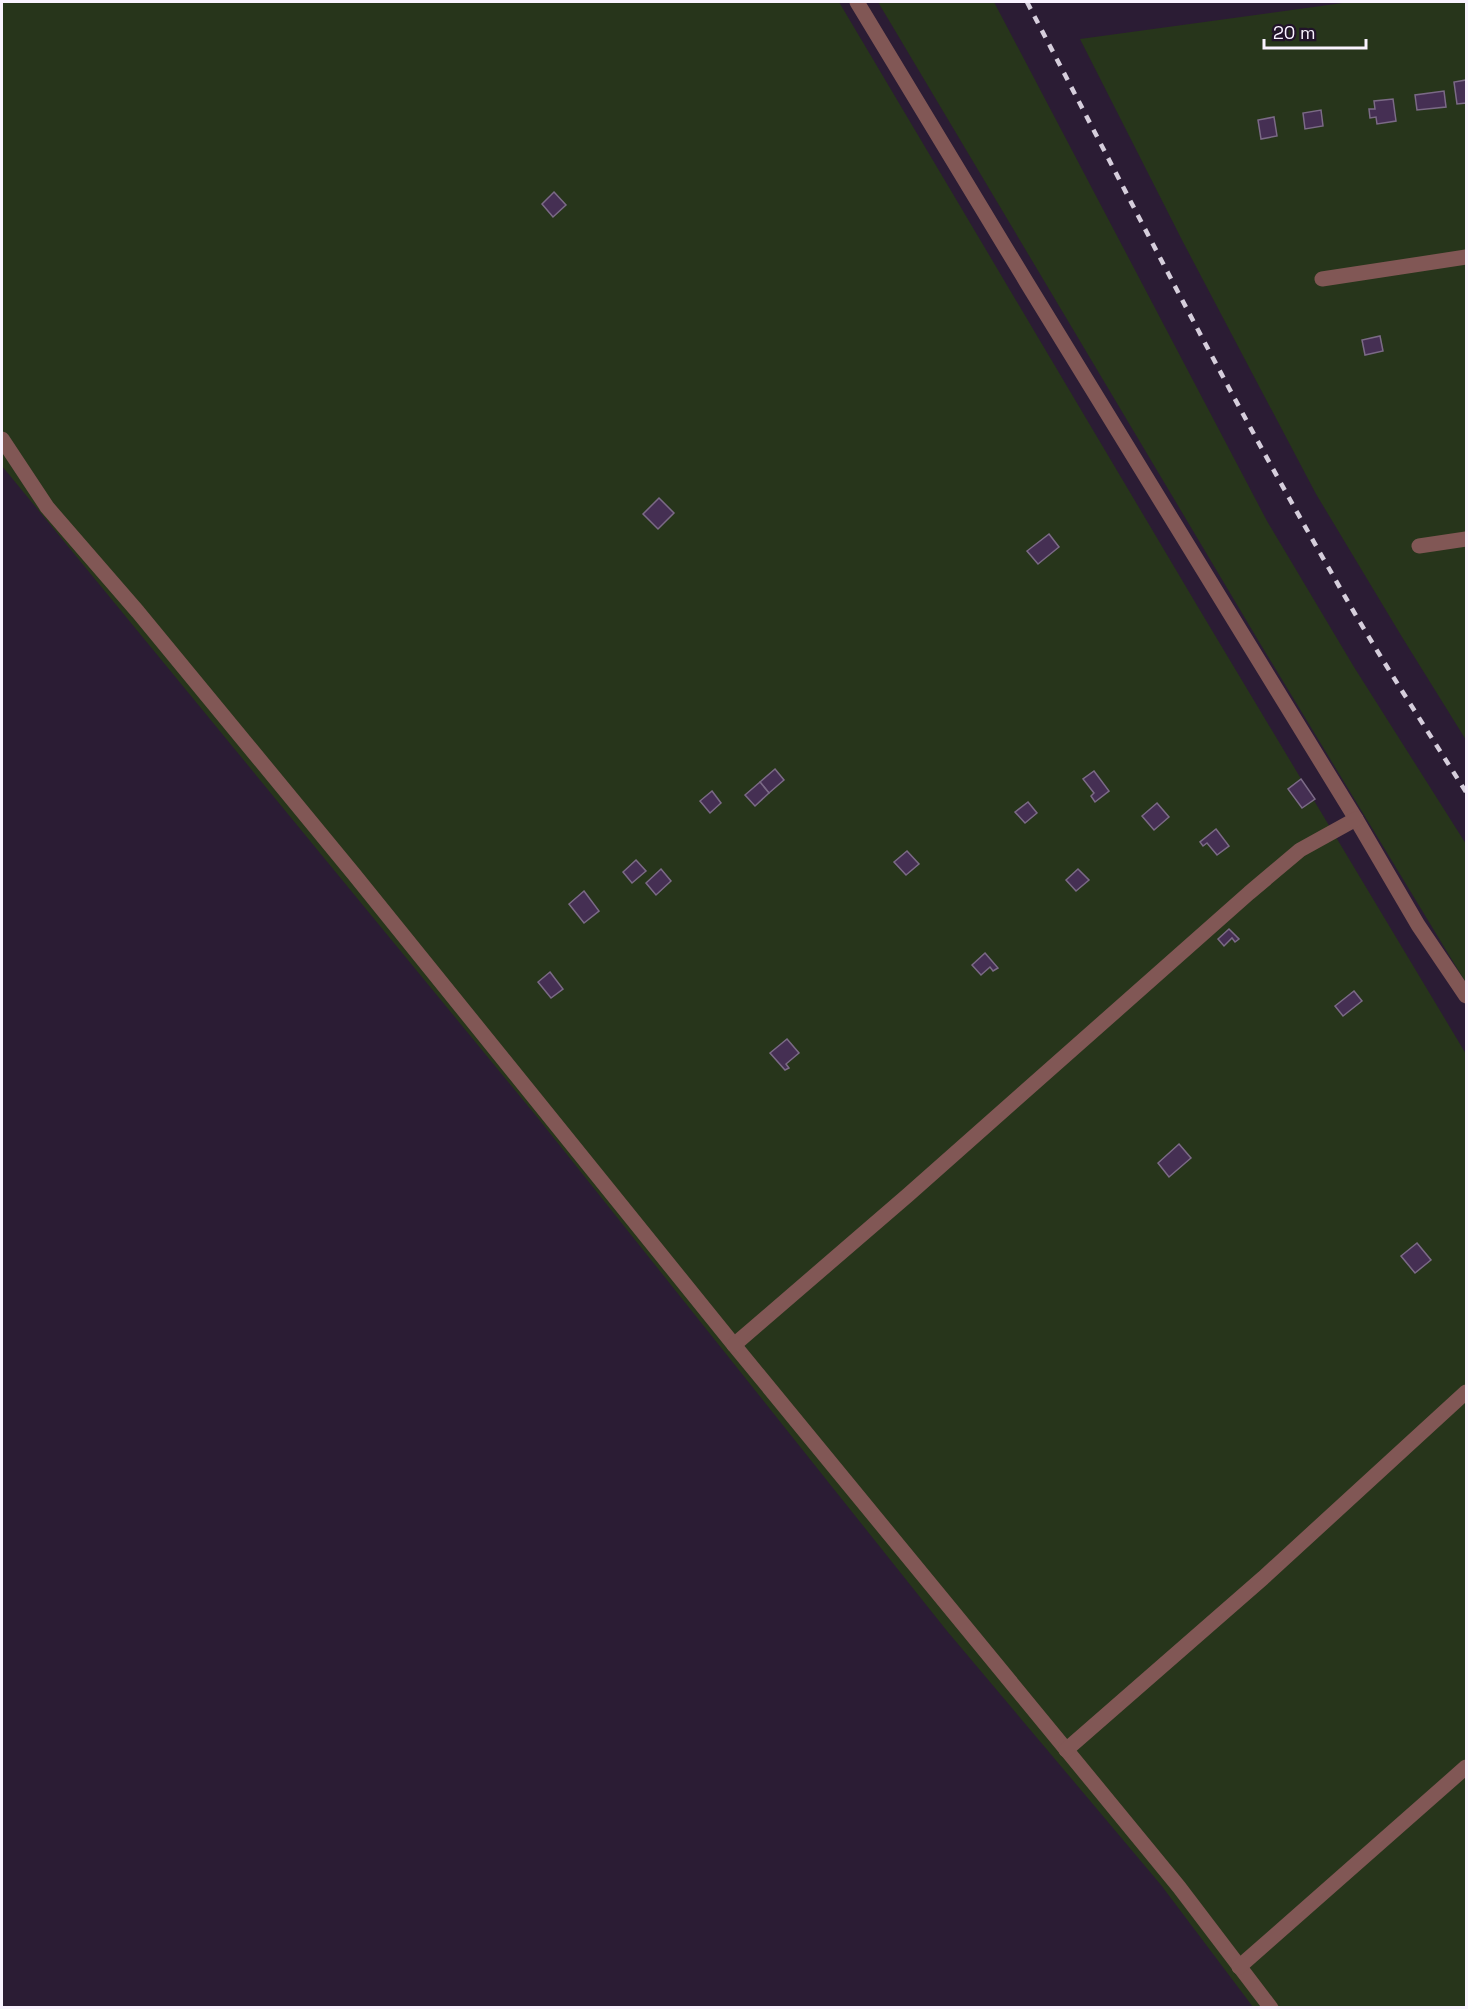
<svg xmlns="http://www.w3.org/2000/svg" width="1468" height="2009" viewBox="0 0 1468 2009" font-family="'Space Grotesk',sans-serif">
<rect width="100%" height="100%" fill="#2b1c34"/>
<!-- green -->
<g fill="#27351b">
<polygon points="2,2 839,2 1198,607 1466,1054 1466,2007 1253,2007 1161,1885 947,1631 537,1117 2,466"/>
<polygon points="878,2 994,2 1267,521 1354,667 1466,844 1466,983 1261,645"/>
<polygon points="1350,2 1466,2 1466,740 1402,637 1316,494 1183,242 1080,39"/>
</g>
<!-- building -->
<g fill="#452f53" stroke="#7b6a86" stroke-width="1.5">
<polygon points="1466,80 1466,103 1457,104 1454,82"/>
<polygon points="1444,91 1446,107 1417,110 1415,95"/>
<polygon points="1393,99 1396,121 1377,124 1376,117 1370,118 1369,109 1375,109 1374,101"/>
<polygon points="1321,110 1323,126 1305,129 1303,113"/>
<polygon points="1274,117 1277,136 1261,139 1258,120"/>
<polygon points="554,192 566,205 553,217 542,204"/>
<polygon points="1380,336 1383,351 1365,355 1362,340"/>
<polygon points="659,498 674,513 658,529 643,514"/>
<polygon points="1049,534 1059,547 1038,564 1027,551"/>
<polygon points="775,769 784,780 769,793 760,782"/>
<polygon points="1094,771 1109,791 1095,802 1091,796 1094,793 1083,779"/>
<polygon points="1301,779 1315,799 1302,808 1288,789"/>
<polygon points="760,782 769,793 755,806 745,795"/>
<polygon points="712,791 721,803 710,813 700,801"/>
<polygon points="1028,802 1037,813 1025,823 1015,812"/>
<polygon points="1157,803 1169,817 1154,830 1142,816"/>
<polygon points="1216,829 1229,846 1217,855 1207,843 1203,846 1200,842"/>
<polygon points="907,851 919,864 906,875 894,862"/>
<polygon points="636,860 646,871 632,883 623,872"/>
<polygon points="661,869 671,881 656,895 646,883"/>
<polygon points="1078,869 1089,880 1076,891 1066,880"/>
<polygon points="584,891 599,911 584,923 569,904"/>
<polygon points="1229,929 1239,939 1235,942 1232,938 1224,946 1218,939"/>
<polygon points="985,953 998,968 993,971 990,967 981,975 972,965"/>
<polygon points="550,972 563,989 551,998 538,982"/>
<polygon points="1354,991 1362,1001 1343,1016 1335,1006"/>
<polygon points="787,1039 799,1053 786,1064 789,1068 785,1070 770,1053"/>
<polygon points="1179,1144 1191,1158 1169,1177 1158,1163"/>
<polygon points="1417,1243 1431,1260 1415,1273 1401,1256"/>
</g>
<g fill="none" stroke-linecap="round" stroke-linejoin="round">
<!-- lane -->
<g stroke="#815755" stroke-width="15">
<polyline points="857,2 1027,283 1356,819 1418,925 1466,996"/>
<polyline points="1322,279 1466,257"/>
<polyline points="2,439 47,507 138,612 353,873 734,1345 1179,1887 1271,2008"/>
<polyline points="1419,546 1466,539"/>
<polyline points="734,1345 908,1195 1249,893 1300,850 1356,819"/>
<polyline points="1066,1750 1263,1578 1466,1392"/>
<polyline points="1239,1967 1466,1767"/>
</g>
<!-- rail -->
<path stroke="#d6cedc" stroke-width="4.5" stroke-dasharray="8 8" stroke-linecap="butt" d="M1027,2C1128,195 1226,390 1335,579C1376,652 1422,722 1466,792"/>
</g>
<!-- border -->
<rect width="1468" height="2009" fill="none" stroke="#f9f2ff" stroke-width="6"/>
<!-- scale -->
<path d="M1264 39v9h102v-9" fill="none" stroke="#f9f2ff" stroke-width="3"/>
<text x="1273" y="39" font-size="18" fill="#f9f2ff" stroke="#21132a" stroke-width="4.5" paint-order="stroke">20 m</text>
</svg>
